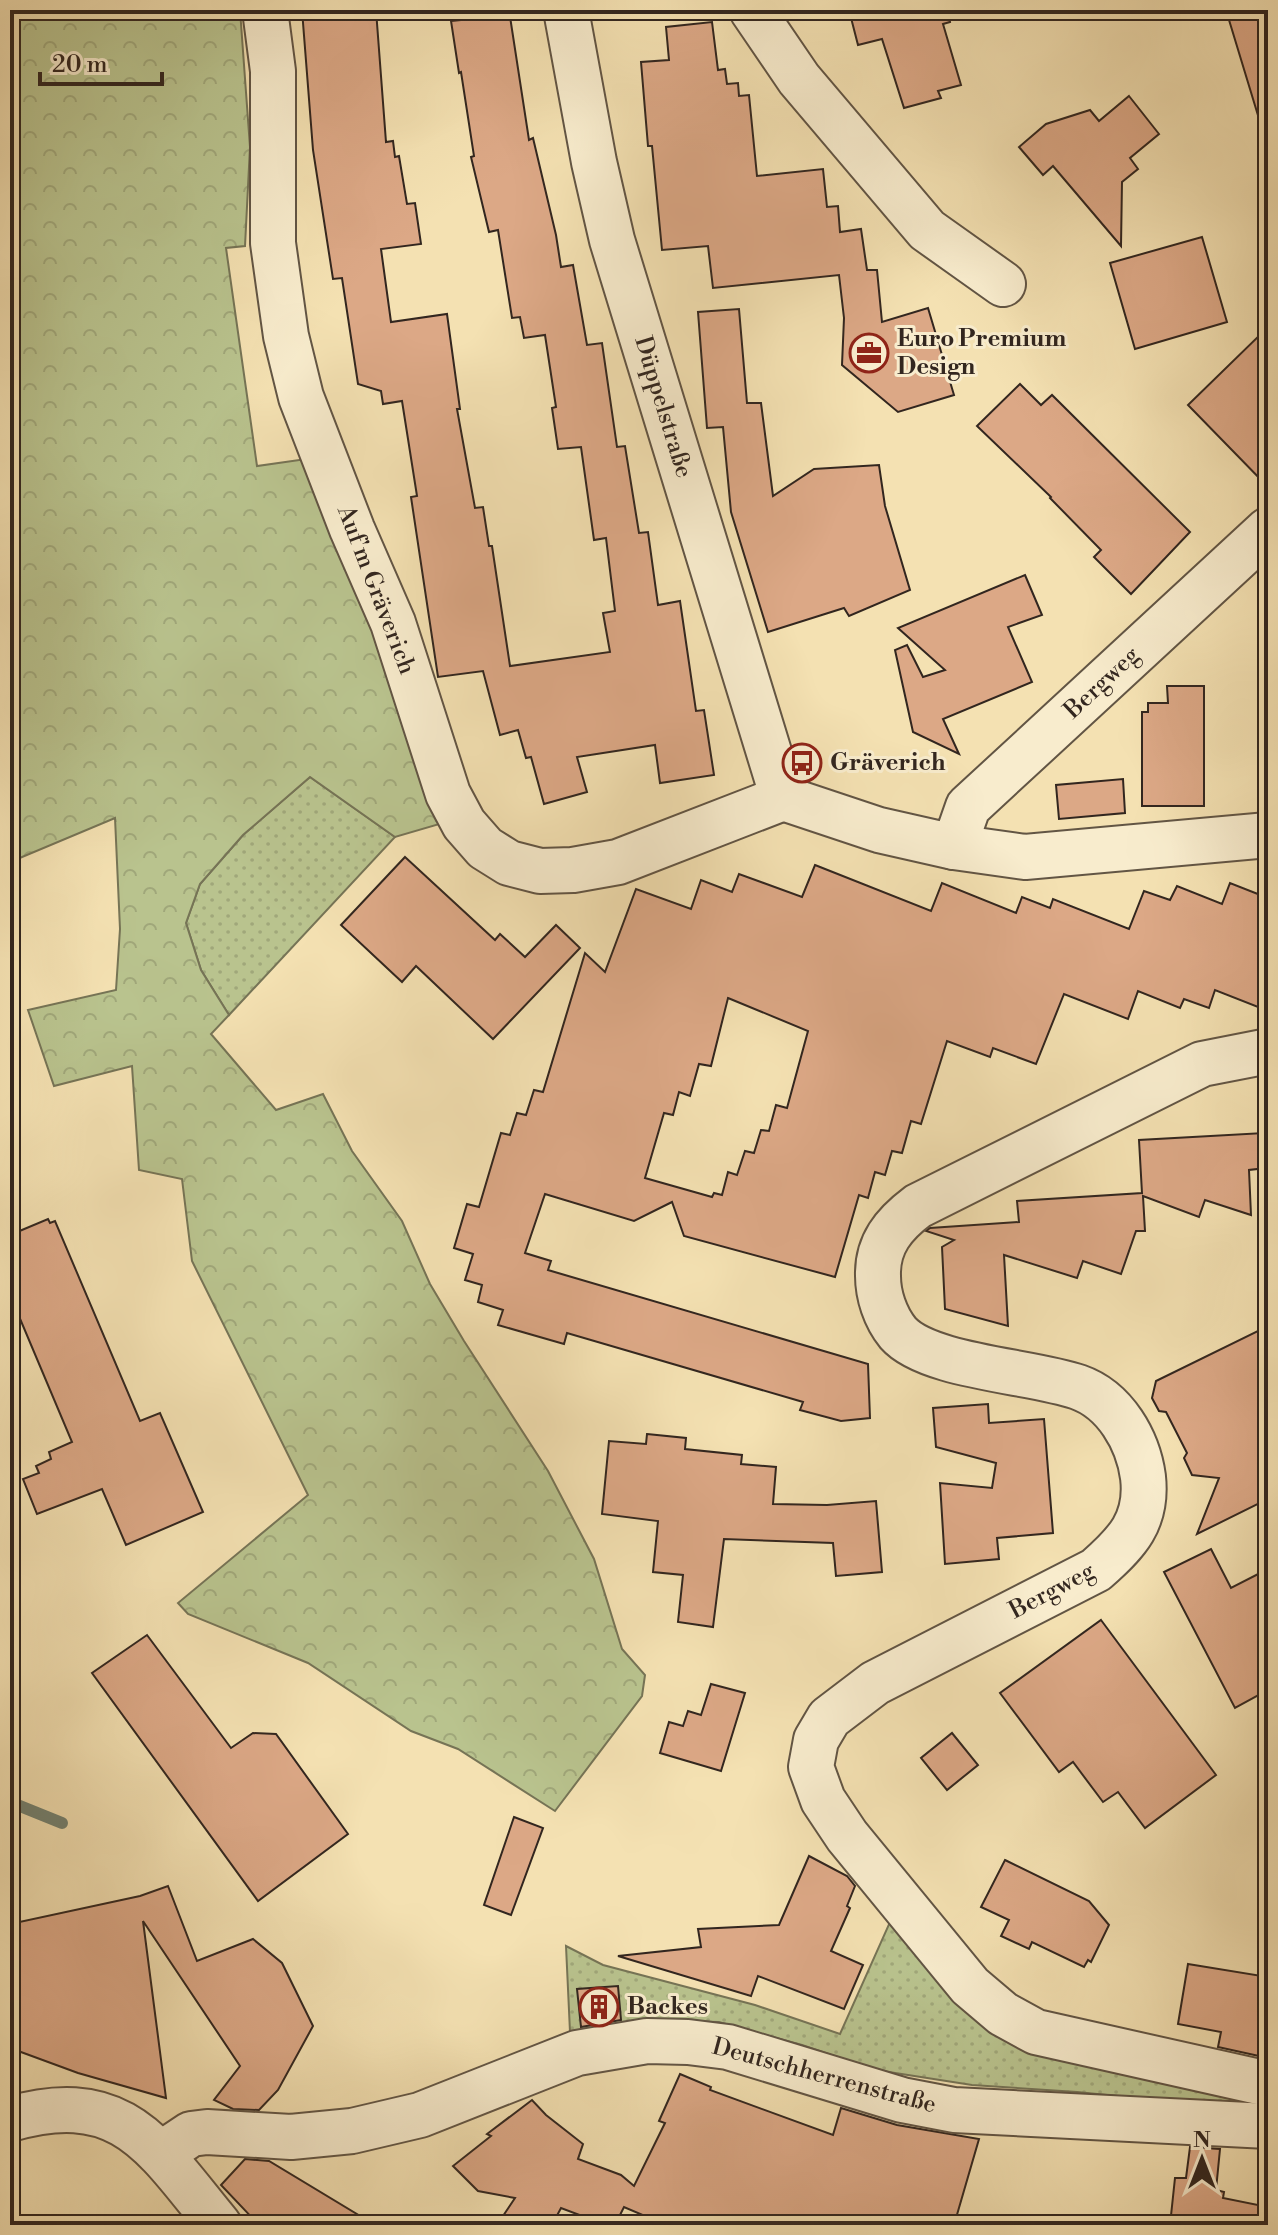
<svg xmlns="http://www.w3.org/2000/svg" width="1278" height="2235" viewBox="0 0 1278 2235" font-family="'Libre Bodoni',serif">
<defs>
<pattern id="grass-dots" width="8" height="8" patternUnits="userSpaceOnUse" patternTransform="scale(2)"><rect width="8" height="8" fill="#b9c38e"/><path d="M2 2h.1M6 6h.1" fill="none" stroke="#a0a77a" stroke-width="1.8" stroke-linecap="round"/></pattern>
<pattern id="forest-crowns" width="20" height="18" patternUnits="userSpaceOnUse" patternTransform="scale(2)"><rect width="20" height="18" fill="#b9c38e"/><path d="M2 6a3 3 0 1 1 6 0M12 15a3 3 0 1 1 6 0" fill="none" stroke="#a0a77a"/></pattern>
</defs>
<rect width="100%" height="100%" fill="#f4e1b2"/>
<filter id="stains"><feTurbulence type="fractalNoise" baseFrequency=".0025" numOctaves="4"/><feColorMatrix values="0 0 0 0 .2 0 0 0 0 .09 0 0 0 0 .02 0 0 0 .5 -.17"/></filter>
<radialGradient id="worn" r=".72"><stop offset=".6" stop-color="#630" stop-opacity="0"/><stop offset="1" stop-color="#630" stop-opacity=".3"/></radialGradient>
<!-- grass -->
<g fill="url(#grass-dots)" stroke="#767456" stroke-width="2">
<polygon points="310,777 395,837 229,1015 201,970 186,923 200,884 243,835"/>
<polygon points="890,1922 958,2003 1268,2099 1268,2111 1077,2092 972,2085 876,2070 802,2045 719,2022 669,2021 570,2032 566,1946 603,1965 755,2005 840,2034"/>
</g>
<!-- forest -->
<path fill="url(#forest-crowns)" stroke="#767456" stroke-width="2" d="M10,10H240L250,147L245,246L226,248L257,466L313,458C334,514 355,569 374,626C396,692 408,761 443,823L395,837L310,777L243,835L200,884L186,923L201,970L229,1015L211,1034L276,1110L323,1094L352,1151L402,1221L430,1284L464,1341L548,1471L594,1559L622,1649L645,1675L642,1696L555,1811L458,1749L411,1731L308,1663L188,1614L178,1603L308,1495L192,1261L182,1179L139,1170L132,1066L54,1086L28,1010L116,990L120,929L115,818L15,860L10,777Z"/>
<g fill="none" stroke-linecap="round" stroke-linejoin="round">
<!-- stream -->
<polyline stroke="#728171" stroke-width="12" points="10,1802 62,1823"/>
</g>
<!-- building -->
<g fill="#dca886" stroke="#32261f" stroke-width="2" fill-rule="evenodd">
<polygon points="302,10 376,10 386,142 393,141 395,157 399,156 407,204 415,203 421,244 381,249 391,322 447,314 460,409 457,409 475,508 483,507 489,546 492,546 510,666 610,652 603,613 615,611 606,538 594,540 581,447 558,449 552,408 556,407 545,335 524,338 520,317 512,318 498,230 489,232 471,157 474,156 461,72 459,73 451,21 460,20 459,10 509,10 529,140 533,138 556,235 561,267 573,265 587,345 602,343 617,447 625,446 639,533 648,532 658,605 680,601 696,711 704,710 714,775 660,783 655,745 577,757 587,792 544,804 531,757 526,758 518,730 500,735 483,671 438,677 411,497 417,496 402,401 383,404 381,391 358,384 342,278 333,279 313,150"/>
<polygon points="849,10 948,10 950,22 943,24 961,85 938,91 941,98 904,108 882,39 858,45"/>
<polygon points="1226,10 1268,10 1268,121 1260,122"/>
<polygon points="712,22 718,70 725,69 727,84 738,83 739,96 749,95 757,176 823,169 827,207 838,206 840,232 861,229 867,270 877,270 882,322 928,308 954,395 898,412 842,365 844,318 839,275 713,288 708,246 662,250 652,146 648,146 641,62 669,60 666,27"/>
<polygon points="1129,96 1159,134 1130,158 1138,169 1122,182 1121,246 1053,166 1043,175 1019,147 1046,124 1090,110 1099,121"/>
<polygon points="1202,237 1227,322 1135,349 1110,263"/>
<polygon points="739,309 747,403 761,403 773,496 814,469 879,465 885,506 910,590 849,616 844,608 768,632 731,512 723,427 707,428 698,312"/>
<polygon points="1268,327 1268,487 1188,405"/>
<polygon points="1020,384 1041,405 1052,395 1190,532 1131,594 1094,557 1101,550 1050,498 1051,497 977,426"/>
<polygon points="1025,575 1042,615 1008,627 1032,682 943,719 959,754 913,732 895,650 907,645 923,677 945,670 898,628"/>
<polygon points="1167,686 1204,686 1204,806 1142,806 1142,712 1148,712 1148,703 1168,703"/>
<polygon points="1123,779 1125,813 1059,819 1056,785"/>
<polygon points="405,857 495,940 500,934 525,957 556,925 580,948 493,1039 416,966 402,982 341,925"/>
<path d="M815,865L931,911L942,883L1016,913L1022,897L1050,908L1053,899L1129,929L1144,891L1170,900L1177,886L1222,904L1230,883L1268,898V983L1258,1007L1215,990L1209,1008L1184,999L1180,1008L1138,991L1128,1019L1064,994L1036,1064L993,1048L990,1057L947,1041L921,1124L911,1121L902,1153L892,1151L885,1175L875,1172L868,1198L859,1195L835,1277L684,1236L672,1202L634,1221L545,1194L525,1253L551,1261L548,1270L868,1364L870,1418L841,1421L800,1410L803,1402L567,1333L564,1344L498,1325L503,1310L478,1302L482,1285L465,1280L473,1254L454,1248L467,1204L479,1207L501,1133L510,1135L517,1113L526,1115L534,1090L543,1092L585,953L605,972L636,889L691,909L701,880L732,892L739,874L802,897ZM728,998L808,1031L787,1108L776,1105L769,1131L761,1130L754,1153L745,1151L737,1175L728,1172L722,1195L714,1193L712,1197L645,1178L664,1113L673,1115L679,1092L690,1096L699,1064L711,1066Z"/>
<polygon points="1264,1133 1266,1168 1249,1170 1251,1215 1205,1200 1199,1217 1143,1196 1145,1231 1136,1231 1121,1274 1083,1261 1077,1278 1004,1255 1008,1326 945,1309 942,1247 954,1240 926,1231 930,1228 1019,1222 1017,1201 1142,1193 1139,1140"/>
<polygon points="48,1219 50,1223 55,1221 140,1421 160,1413 203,1512 126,1545 102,1489 37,1514 23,1479 39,1473 36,1466 51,1459 49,1452 72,1442 10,1295 10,1235"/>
<polygon points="1268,1326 1268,1499 1197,1534 1219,1478 1192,1475 1184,1458 1187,1453 1166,1412 1159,1411 1152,1398 1156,1381"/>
<polygon points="988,1404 989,1423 1044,1419 1053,1533 997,1538 999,1559 945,1564 940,1483 992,1488 996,1463 936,1447 933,1408"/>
<polygon points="647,1434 686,1438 685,1449 742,1455 741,1464 776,1467 773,1504 827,1505 876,1501 882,1572 836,1576 833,1543 724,1539 713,1627 678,1622 683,1575 653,1572 658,1521 602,1514 609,1441 646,1444"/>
<polygon points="1211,1549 1231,1588 1268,1569 1268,1690 1235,1708 1164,1572"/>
<polygon points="1101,1620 1216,1775 1145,1828 1118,1792 1103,1802 1073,1762 1059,1772 1000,1693"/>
<polygon points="147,1635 231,1748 253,1733 276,1734 348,1834 258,1901 92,1673"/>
<polygon points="711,1684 745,1693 721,1771 660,1753 669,1722 683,1726 688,1711 701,1715"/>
<polygon points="952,1733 978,1765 947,1790 921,1758"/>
<polygon points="514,1817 543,1828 511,1915 484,1905"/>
<polygon points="809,1856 847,1876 855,1886 847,1906 850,1908 831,1951 863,1965 844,2009 758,1976 751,1996 618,1956 701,1947 698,1929 779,1925"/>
<polygon points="1005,1860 1089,1901 1109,1925 1091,1962 1088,1960 1084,1967 1032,1942 1029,1949 1001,1936 1009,1920 981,1907"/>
<polygon points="168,1886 197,1961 253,1939 282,1963 313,2026 278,2090 259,2110 233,2109 214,2100 240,2066 143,1921 166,2098 78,2073 10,2048 10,1924 140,1896"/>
<polygon points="1188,1964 1268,1977 1268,2058 1218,2047 1221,2032 1178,2024"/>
<polygon points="618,1986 621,2020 581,2027 577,1989"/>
<polygon points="680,2074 711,2087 710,2090 833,2135 841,2108 897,2125 979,2139 954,2225 666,2225 624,2207 615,2225 606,2225 561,2208 552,2225 497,2225 515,2198 478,2191 453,2166 491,2136 487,2134 532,2100 546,2115 583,2144 578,2159 621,2175 634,2186 665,2123 659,2121"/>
<polygon points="1190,2147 1220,2149 1216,2190 1224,2192 1223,2198 1268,2207 1268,2225 1170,2225 1175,2178 1186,2178"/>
<polygon points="245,2159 269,2161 375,2225 259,2225 221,2185"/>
</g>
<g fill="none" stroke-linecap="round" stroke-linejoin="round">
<!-- minor casing -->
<g stroke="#625544" stroke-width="48">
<g id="minor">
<polyline points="265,10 273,71 273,243 286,336 301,397 352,529 393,623 448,794 464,824 485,848 509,863 540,871 573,870 618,862 783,798"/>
<polyline points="566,10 594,162 612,240 783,798"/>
<polyline points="752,10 799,79 927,230 1003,284"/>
<polyline points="783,798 879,830 954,847 968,807 1268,530"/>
<polyline points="954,847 1025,857 1268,835"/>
<path d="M1268,1051L1202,1064L918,1206C894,1224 877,1244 878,1276C878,1295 885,1317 898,1333C928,1367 1033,1371 1078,1387C1115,1400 1138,1440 1143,1477C1148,1521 1127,1543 1096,1570L875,1683L829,1718L816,1740L811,1767L823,1800L847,1836L970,1986L1003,2014L1036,2032L1268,2084"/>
<polyline points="161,2154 191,2134 207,2132 291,2137 352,2131 420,2115 577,2053 647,2041 688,2042 728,2047 902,2100 954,2110 1268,2126"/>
</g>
</g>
<!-- tertiary casing -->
<g stroke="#625544" stroke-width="48">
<path id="tertiary" d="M10,2119C124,2086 155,2148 219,2225"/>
</g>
<!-- minor -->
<use href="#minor" stroke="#f8eccd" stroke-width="44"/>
<!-- tertiary -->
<use href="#tertiary" stroke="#f8eccd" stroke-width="44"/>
</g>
<!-- icons -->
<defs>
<g id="office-ring" transform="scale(2)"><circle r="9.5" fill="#f8eccd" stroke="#8f2418" stroke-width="1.5"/><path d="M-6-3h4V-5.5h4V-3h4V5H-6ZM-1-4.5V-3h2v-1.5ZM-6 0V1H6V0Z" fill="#8f2418"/></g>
<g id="bus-ring" transform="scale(2)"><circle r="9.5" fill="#f8eccd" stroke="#8f2418" stroke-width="1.5"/><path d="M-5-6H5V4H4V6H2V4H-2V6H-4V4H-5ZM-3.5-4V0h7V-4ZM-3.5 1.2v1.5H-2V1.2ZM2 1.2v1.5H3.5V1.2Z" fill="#8f2418"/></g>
<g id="building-ring" transform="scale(2)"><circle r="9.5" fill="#f8eccd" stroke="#8f2418" stroke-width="1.5"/><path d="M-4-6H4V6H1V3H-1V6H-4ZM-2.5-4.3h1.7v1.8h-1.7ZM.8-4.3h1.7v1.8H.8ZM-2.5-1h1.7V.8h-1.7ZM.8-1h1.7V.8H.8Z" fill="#8f2418"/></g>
</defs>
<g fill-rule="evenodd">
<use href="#office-ring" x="869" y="353"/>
<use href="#bus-ring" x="802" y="763"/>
<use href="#building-ring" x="599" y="2007"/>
</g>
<g text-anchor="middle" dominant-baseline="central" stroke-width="6" stroke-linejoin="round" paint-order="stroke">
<!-- poi labels -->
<g font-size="24" font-weight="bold" fill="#32261f" stroke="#f8eccd" text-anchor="start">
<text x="897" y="339">Euro Premium<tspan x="897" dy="28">Design</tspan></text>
<text x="830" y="763">Gräverich</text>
<text x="627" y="2007">Backes</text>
</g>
<!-- street labels -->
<g font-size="24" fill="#32261f" stroke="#f8eccd">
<text transform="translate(663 407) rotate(73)">Düppelstraße</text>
<text transform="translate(376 590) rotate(69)">Auf'm Gräverich</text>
<text transform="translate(1102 683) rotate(-43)">Bergweg</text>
<text transform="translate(1052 1591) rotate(-28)">Bergweg</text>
<text transform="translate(824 2076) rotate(15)">Deutschherrenstraße</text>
</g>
</g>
<!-- margin -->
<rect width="1278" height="2235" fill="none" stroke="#f4e1b2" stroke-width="40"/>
<rect x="12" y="12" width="1254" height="2211" fill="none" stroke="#32261f" stroke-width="4"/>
<rect x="20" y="20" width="1238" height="2195" fill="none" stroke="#32261f" stroke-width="2"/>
<!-- north arrow -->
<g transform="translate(1202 2159)" stroke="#f8eccd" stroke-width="6" paint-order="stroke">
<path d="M0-6L14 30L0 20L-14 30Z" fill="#32261f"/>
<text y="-12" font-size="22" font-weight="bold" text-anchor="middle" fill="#32261f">N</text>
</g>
<!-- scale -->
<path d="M40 72v12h122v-12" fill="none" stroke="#32261f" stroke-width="4"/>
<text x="52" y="72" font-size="24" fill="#32261f" stroke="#f8eccd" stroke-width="6" paint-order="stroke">20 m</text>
<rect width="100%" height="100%" filter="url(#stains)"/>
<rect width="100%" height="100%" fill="url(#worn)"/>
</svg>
